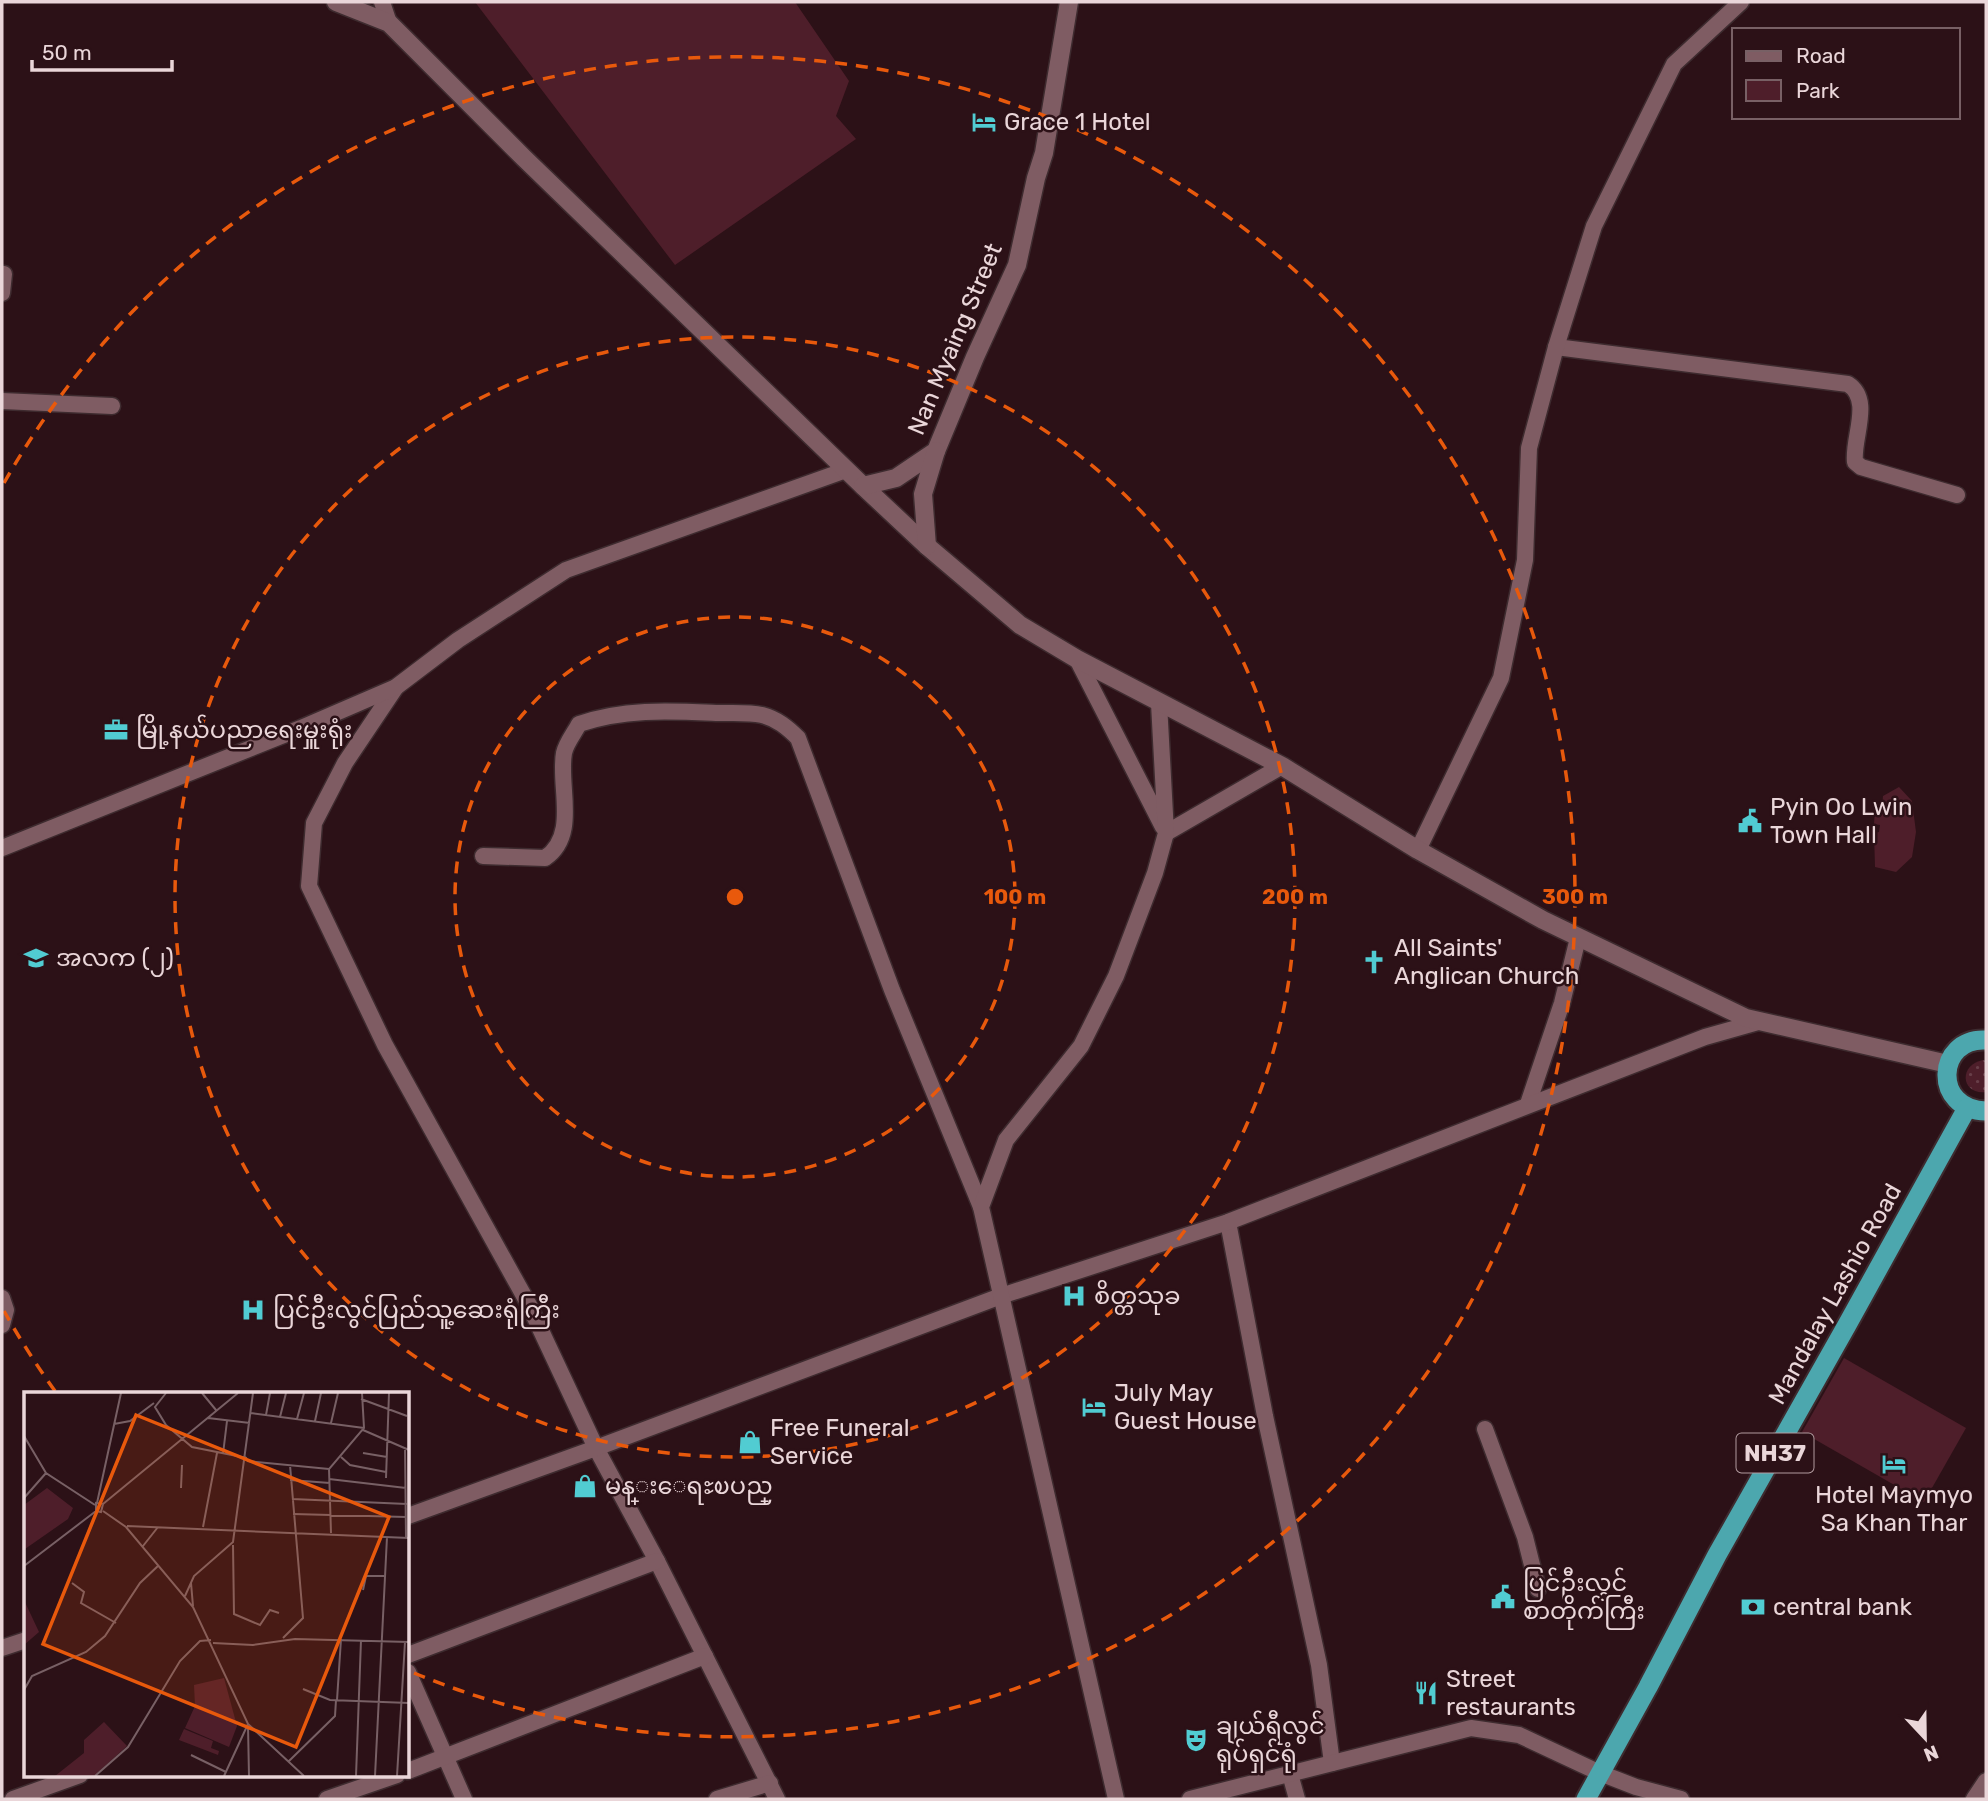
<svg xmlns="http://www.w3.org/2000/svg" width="1988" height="1801" viewBox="0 0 1988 1801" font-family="Rubik,'Noto Sans Myanmar',sans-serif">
<defs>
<pattern id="grass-dots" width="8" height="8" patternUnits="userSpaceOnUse" patternTransform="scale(1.75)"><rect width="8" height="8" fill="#4e1e2a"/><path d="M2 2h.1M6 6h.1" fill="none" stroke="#683e48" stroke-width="1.8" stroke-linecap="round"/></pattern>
</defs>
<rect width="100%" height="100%" fill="#2c1117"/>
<!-- grass -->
<path fill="url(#grass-dots)" d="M1983,1060L1986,1061V1092C1961,1095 1958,1065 1983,1060Z"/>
<!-- park -->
<g fill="#4e1e2a">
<polygon points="475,2 795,2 849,81 836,116 856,139 675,265"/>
<polygon points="1899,787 1912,801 1916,832 1912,857 1896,872 1875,867 1874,833 1879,832 1880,825 1874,824 1875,809 1882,807 1883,796"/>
<polygon points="1844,1358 1966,1428 1924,1502 1802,1432"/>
</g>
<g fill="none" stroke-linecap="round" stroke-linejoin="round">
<!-- minor casing -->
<g stroke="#3e2b2f" stroke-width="19">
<g id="minor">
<polyline points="382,2 389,23"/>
<polyline points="2,293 4,274"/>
<path d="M1556,347L1848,384C1873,400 1852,438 1855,462L1861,467L1957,495"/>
<polyline points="2,401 112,406"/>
<polyline points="1077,659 1163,827"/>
<polyline points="396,687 345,763 314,823 309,886 385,1045 529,1305 596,1448 657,1561 777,1799"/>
<polyline points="1166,833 1282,766"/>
<polyline points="2,848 301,728 396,687 458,640 566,570 846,470"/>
<polyline points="1418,850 1501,678 1525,560 1529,448 1556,347 1594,226 1674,64 1741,2"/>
<path d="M483,856L545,858C579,835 558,786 564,753C566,743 575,732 579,724C625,708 672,711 719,713C733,713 749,712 762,715C777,719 787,727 798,738L892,990L981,1207"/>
<polyline points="1528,1104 1562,1003 1578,938"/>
<polyline points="1228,1222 1265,1416 1319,1665 1332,1763"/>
<polyline points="2,1298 6,1310 2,1325"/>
<polyline points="1485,1429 1525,1537 1538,1589"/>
<polyline points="408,1516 596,1448 1001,1296 1228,1222 1705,1037 1758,1022"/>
<polyline points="2,1648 26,1640"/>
<polyline points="408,1655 657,1561"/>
<polyline points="408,1672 464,1799"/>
<polyline points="408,1771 705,1656"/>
<polyline points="1290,1774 1297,1799"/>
<polyline points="13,1799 80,1775"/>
<polyline points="327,1799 397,1775"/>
<polyline points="717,1799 770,1783"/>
<polyline points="1116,1799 981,1207 1006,1140 1081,1046 1116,976 1155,873 1166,833 1159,703"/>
<polyline points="1190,1799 1471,1728 1519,1735 1600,1773 1636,1787 1681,1799"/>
<polyline points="1974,1799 1986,1781"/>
</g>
</g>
<!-- tertiary casing -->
<g stroke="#3e2b2f" stroke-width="21">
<g id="tertiary">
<polyline points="336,2 389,23 524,158 863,486 927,546 1020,625 1077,659 1282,766 1418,850 1543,920 1746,1018 1948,1064"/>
<polyline points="863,486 896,478 936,451 975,357 1017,265 1036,178 1044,153 1069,2"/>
<polyline points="927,546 923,494 936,451"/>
</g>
</g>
<!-- trunk casing -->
<g stroke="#3e2b2f" stroke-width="23">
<g id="trunk">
<path d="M1986,1040C1936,1037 1932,1110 1986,1111"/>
<polyline points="1586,1799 1648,1687 1717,1555 1847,1325 1967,1108"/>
</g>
</g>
<!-- minor -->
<use href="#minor" stroke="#7f5c63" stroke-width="16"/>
<!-- tertiary -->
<use href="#tertiary" stroke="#7f5c63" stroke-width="18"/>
<!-- trunk -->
<use href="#trunk" stroke="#4ca7ae" stroke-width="19"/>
</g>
<!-- distance rings -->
<g fill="none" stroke="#e8590c" stroke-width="3.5" stroke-dasharray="12 9">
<circle cx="735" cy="897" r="280"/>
<circle cx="735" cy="897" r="560"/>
<path d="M55 1391A840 840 0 0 1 4 1311M4 483A840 840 0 1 1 414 1673"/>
</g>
<!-- icons -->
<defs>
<g id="hotel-bare" transform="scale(1.89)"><path d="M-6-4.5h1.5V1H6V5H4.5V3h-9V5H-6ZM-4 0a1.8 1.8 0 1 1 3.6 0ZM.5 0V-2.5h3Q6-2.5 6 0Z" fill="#51ccd2" stroke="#2c1117" stroke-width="2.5" paint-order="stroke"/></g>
<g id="office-bare" transform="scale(1.89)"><path d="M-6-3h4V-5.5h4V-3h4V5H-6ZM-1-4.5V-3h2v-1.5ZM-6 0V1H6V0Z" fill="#51ccd2" stroke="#2c1117" stroke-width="2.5" paint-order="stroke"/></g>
<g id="civic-bare" transform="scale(1.89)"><path d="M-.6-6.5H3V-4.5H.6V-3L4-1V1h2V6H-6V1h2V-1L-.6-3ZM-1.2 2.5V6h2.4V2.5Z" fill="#51ccd2" stroke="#2c1117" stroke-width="2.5" paint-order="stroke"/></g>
<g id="school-bare" transform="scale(1.89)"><path d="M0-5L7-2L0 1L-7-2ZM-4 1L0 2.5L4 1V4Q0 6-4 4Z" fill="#51ccd2" stroke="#2c1117" stroke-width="2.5" paint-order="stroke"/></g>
<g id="church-bare" transform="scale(1.89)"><path d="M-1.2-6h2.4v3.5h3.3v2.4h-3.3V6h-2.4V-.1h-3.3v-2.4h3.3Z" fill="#51ccd2" stroke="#2c1117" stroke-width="2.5" paint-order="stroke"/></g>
<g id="hospital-bare" transform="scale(1.89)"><path d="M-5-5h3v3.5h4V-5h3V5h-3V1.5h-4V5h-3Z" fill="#51ccd2" stroke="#2c1117" stroke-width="2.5" paint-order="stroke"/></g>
<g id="shop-bare" transform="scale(1.89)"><path d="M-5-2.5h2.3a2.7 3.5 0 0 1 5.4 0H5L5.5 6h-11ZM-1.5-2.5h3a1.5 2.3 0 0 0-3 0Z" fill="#51ccd2" stroke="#2c1117" stroke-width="2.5" paint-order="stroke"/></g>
<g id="bank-bare" transform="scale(1.89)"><path d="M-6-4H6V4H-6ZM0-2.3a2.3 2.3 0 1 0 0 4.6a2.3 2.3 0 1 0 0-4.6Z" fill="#51ccd2" stroke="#2c1117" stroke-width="2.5" paint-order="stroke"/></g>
<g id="restaurant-bare" transform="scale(1.89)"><path d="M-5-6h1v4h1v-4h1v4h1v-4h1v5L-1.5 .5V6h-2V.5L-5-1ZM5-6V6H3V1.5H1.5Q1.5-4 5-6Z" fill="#51ccd2" stroke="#2c1117" stroke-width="2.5" paint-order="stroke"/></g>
<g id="theatre-bare" transform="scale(1.89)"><path d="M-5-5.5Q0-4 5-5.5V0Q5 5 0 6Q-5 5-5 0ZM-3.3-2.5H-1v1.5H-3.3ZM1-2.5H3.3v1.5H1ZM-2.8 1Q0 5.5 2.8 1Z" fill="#51ccd2" stroke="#2c1117" stroke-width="2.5" paint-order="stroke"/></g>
</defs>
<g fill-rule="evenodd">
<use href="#hotel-bare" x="984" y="122"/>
<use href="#office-bare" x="116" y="730"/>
<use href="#civic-bare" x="1750" y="821"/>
<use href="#school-bare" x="36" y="958"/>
<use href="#church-bare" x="1374" y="962"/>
<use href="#hospital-bare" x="1074" y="1296"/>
<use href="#hospital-bare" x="253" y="1310"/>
<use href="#hotel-bare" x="1094" y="1407"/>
<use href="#shop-bare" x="750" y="1442"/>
<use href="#hotel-bare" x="1894" y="1464"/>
<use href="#shop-bare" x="585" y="1486"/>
<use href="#civic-bare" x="1503" y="1597"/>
<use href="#bank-bare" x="1753" y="1607"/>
<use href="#restaurant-bare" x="1426" y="1693"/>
<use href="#theatre-bare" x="1196" y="1740"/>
</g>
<g text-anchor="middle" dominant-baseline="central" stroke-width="5" stroke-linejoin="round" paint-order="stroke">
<!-- shield labels -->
<rect fill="#2c1117" stroke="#b19b9f" stroke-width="2" x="1736.5" y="1433.5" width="77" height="39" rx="5"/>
<g font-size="23" font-weight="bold" fill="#ead6d9">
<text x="1775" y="1453">NH37</text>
</g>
<!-- poi labels -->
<g font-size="24" fill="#ead6d9" stroke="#2c1117" text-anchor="start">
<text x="1004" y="122">Grace 1 Hotel</text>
<text x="136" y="730">မြို့နယ်ပညာရေးမှူးရုံး</text>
<text x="1770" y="807">Pyin Oo Lwin<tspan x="1770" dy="28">Town Hall</tspan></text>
<text x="1394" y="948">All Saints'<tspan x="1394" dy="28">Anglican Church</tspan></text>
<text x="56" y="958">အလက (၂)</text>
<text x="1094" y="1296">စိတ္တသုခ</text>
<text x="273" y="1310">ပြင်ဦးလွင်ပြည်သူ့ဆေးရုံကြီး</text>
<text x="1114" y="1393">July May<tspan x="1114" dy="28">Guest House</tspan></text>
<text x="770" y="1428">Free Funeral<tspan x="770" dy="28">Service</tspan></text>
<text x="605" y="1486">မန္းေရႊၿပည္</text>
<text x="1894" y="1495" text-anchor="middle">Hotel Maymyo<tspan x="1894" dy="28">Sa Khan Thar</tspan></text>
<text x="1523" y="1583">ပြင်ဦးလွင်<tspan x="1523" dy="28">စာတိုက်ကြီး</tspan></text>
<text x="1773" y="1607">central bank</text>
<text x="1446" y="1679">Street<tspan x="1446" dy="28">restaurants</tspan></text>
<text x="1216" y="1726">ချယ်ရီလွင်<tspan x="1216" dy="28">ရုပ်ရှင်ရုံ</tspan></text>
</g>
<!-- street labels -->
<g font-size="24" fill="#ead6d9" stroke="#2c1117">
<text transform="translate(955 339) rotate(-67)">Nan Myaing Street</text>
<text transform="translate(1835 1294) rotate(-61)">Mandalay Lashio Road</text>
</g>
</g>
<!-- overview -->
<g transform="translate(24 1392)">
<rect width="385" height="385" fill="#2c1117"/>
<path d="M80,330L103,354L70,384H31L60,361V348Z" fill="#4e1e2a"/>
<path d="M23,96L49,116L44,127L1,157L0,113ZM0,208L15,240L0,253ZM200,286L213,334L205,355L161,336L171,314L170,293ZM160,337L189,349L187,356L195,359L194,363L155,348Z" fill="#4e1e2a"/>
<path fill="none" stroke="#786065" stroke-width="2" d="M142,1L131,15L142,33L168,55L223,66M178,1L192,18M337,7L383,24M227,21L340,36M242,23L246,1M256,25L262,1M184,26L226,31M273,27L280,1M291,29L297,1M307,31L314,1M90,32L106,29L130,11M339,38L385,58M0,44L22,81L71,113M381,56L382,146M339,61L363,65M199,62L203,29M317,65L326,73L362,80M223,69L305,77M362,86L365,1M305,87L382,96M266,88L306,91M157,96L158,73M0,106L22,81M268,107L383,112M73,111L97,1M72,119V111L79,112L214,1M79,119L102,135L169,215L224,332L280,384M269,122L382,125M103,134L385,146M179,135L193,61M307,141L305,77L340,36L338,1M209,153L210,222L236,233L246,218L255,221M119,154L134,135M0,174L72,119L77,120L79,112M48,191L60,200L57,211L92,231M167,191L169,214M339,198L342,184H360M161,204L170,184L209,150L229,1M259,246L279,226L266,73M189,251L229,253L271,247L385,250M279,297L306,308L385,311M0,298L8,284L62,260L81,244L116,191L135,173M313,308L317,247M224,334L225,384M167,363L202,380M265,369L311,324L312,308M71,384L104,355L156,269L176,249L187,248M200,384L224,332M332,384L337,248M351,384L363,145M373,384L381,250"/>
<path fill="#e8590c" fill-opacity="0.15" stroke="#e8590c" stroke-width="3.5" d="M112,23L365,125L272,355L19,252Z"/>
<rect width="385" height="385" fill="none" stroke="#ead6d9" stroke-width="3.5"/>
</g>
<circle cx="735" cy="897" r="10" fill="#e8590c" stroke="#2c1117" stroke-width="3.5"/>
<g font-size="21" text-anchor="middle" font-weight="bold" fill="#e8590c" stroke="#2c1117" stroke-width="5" stroke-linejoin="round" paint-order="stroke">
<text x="1015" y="904">100 m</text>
<text x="1295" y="904">200 m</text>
<text x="1575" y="904">300 m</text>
</g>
<!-- border -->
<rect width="1988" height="1801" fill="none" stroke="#ead6d9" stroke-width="7"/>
<!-- legend -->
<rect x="1732" y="28" width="228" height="91" fill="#2c1117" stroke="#786065" stroke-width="2"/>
<rect x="1746" y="51" width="35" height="10" fill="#7f5c63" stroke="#786065" stroke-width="2"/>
<text x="1796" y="63" font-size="21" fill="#ead6d9">Road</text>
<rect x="1746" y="80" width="35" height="21" fill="#4e1e2a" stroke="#786065" stroke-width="2"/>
<text x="1796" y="98" font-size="21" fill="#ead6d9">Park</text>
<!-- north arrow -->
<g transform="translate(1925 1738) rotate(158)" stroke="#2c1117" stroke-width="5" paint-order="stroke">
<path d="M0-5L12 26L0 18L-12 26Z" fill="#ead6d9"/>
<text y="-10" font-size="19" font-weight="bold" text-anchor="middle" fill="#ead6d9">N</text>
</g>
<!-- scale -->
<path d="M32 60v10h140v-10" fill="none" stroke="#ead6d9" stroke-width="3.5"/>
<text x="42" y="60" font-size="21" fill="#ead6d9" stroke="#2c1117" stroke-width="5" paint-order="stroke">50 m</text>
</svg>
